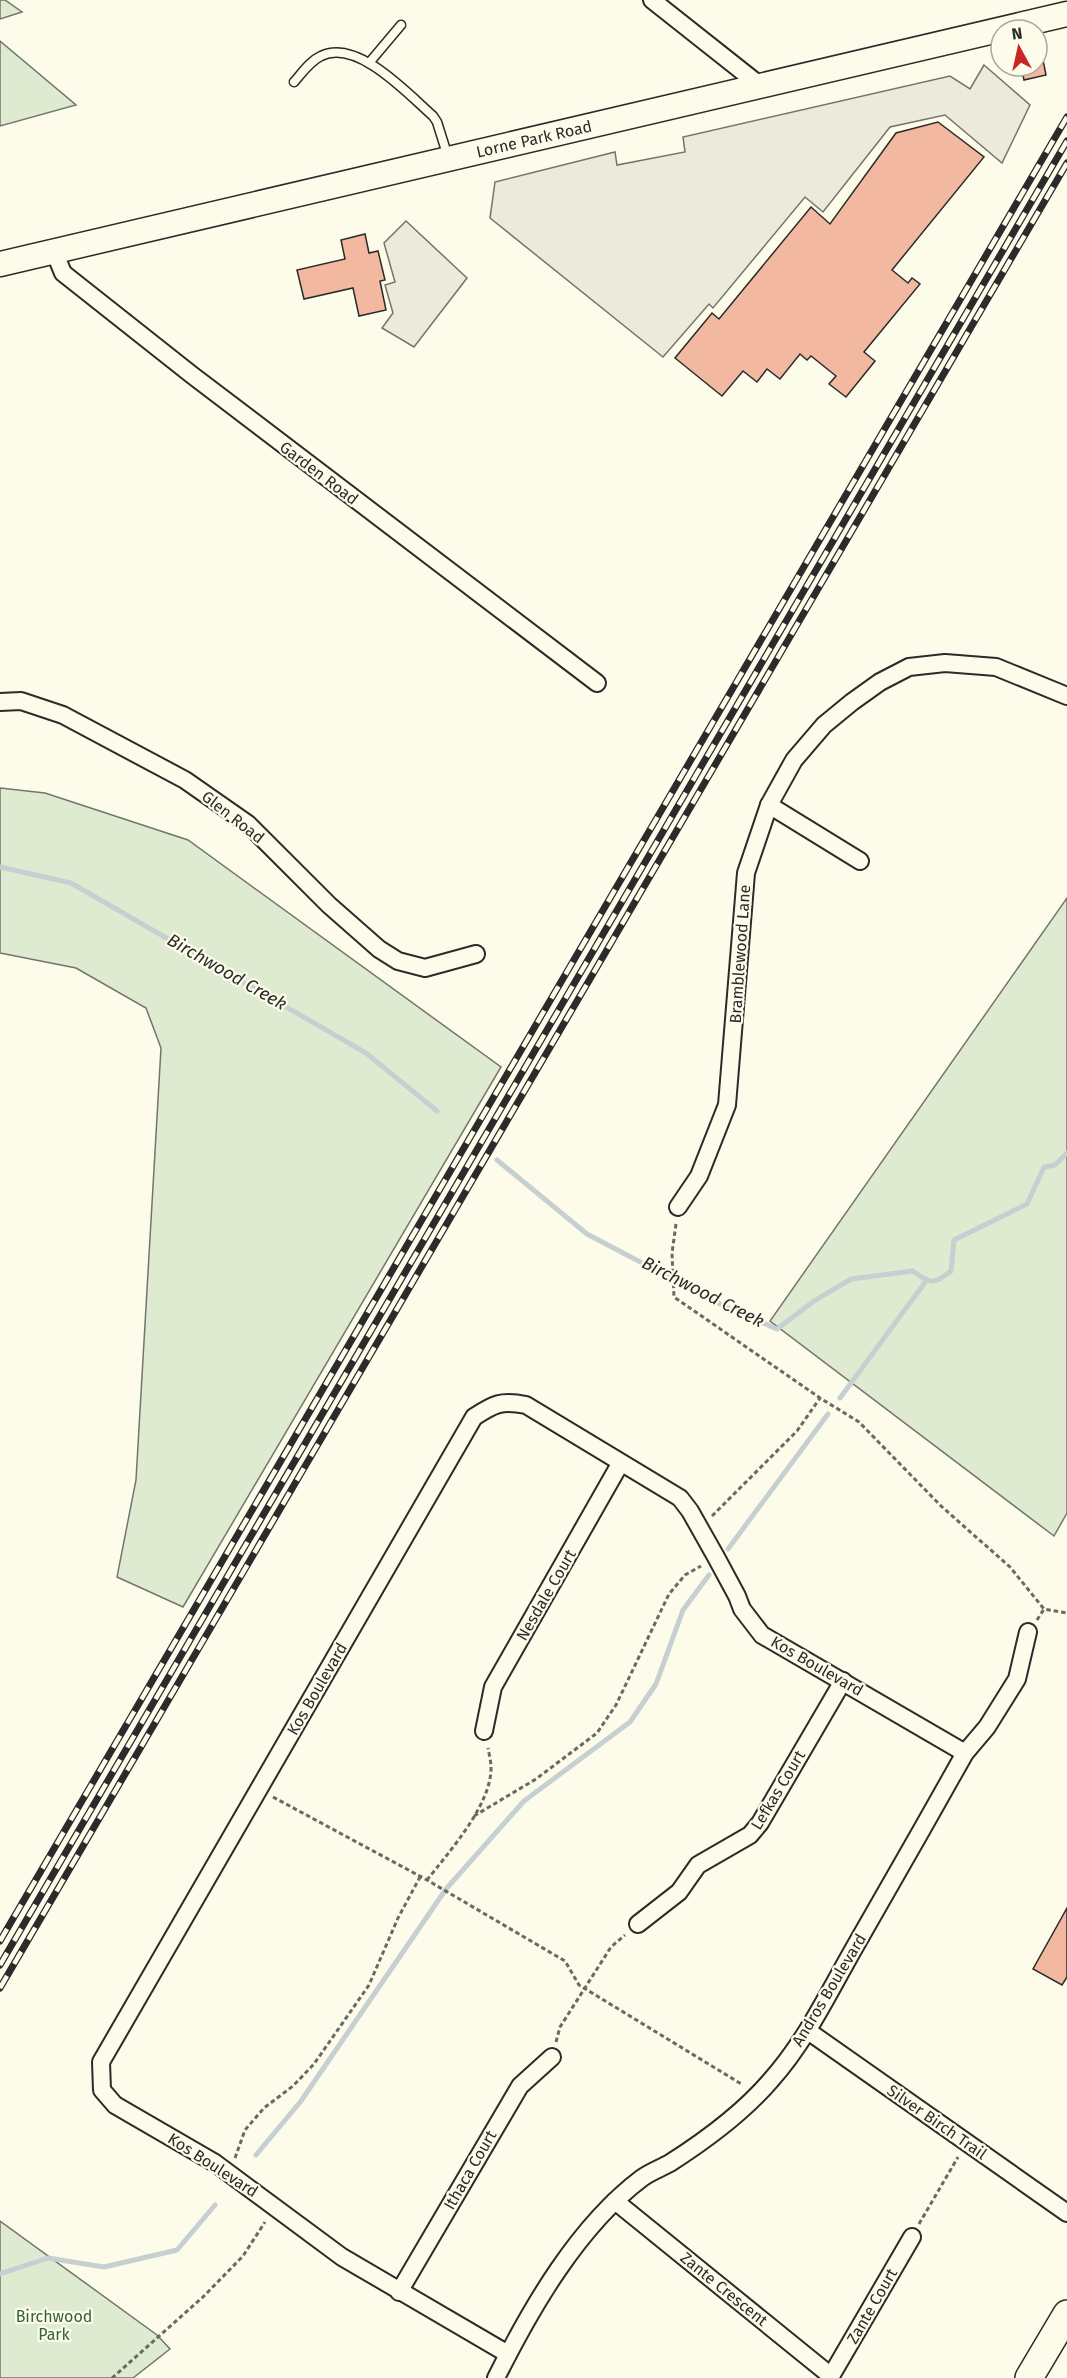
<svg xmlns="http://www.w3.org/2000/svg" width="1067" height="2378" viewBox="0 0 1067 2378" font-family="'Fira Sans',sans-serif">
<rect width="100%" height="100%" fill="#fdfbea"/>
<!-- green -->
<g fill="#deebd1" stroke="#74746e" stroke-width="1.5">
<polygon points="0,0 5,0 22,12 0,19"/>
<polygon points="0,41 76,105 0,126"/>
<polygon points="0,788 45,793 188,840 501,1067 183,1607 117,1577 136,1480 161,1048 146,1008 76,968 0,953"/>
<polygon points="1067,898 1067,1513 1054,1536 770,1321"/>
<polygon points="0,2221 157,2335 170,2349 133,2378 0,2378"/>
</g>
<!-- parking -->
<g fill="#eceadb" stroke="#74746e" stroke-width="1.5">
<polygon points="984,65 1030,105 1002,163 945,115 890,127 823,212 805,197 713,308 709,304 663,357 490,218 495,182 615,152 617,165 685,152 683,137 950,76 970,89"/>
<polygon points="406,221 467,278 414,347 382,328 393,313 385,285 395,282 384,243"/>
</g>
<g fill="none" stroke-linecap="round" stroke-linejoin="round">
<!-- stream -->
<g stroke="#c7d0d0" stroke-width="5">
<polyline points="0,867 71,883 366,1053 437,1111"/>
<path d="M497,1160L587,1234L724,1306L777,1329L814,1301L851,1279L913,1271C930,1284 934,1285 951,1271L954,1240L1027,1204L1044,1167L1055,1165L1067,1153"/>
<polyline points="840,1398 926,1281"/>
<polyline points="728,1549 828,1414"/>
<polyline points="256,2155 301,2101 446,1889 524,1801 630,1722 656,1684 683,1610 709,1575"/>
<polyline points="0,2274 48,2258 104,2267 177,2250 215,2205"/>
</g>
</g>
<!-- building -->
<g fill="#f2b8a0" stroke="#2b2b2b" stroke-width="1.5">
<polygon points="1040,45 1046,75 1024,80 1021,66 1037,66 1037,46"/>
<polygon points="938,122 984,157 892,270 908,283 912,278 920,284 864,352 875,361 846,397 829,384 836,376 811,356 807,360 800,354 780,379 767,369 757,382 743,371 722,396 675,358 712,313 719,319 811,207 830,224 896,133"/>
<polygon points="365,234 369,253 378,251 385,280 380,281 386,310 359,316 353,288 304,299 297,270 345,259 341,240"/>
<polygon points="1067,1908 1067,1977 1062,1985 1033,1969"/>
</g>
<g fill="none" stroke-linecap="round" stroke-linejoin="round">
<!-- lane casing -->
<g stroke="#2b2b2b" stroke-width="11">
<g id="lane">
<polyline points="369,63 401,25"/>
<path d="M294,82C302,73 310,61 321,56C357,38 408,94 433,116L437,122L448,157"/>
</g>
</g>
<!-- street casing -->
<g stroke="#2b2b2b" stroke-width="20">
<g id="street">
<polyline points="652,0 762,87"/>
<polyline points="54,251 63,273 192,375 597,683"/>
<polyline points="0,702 21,701 63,715 185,780 248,824 329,905 379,949 398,961 425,968 476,954"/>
<polyline points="769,805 860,861"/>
<polyline points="678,1207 699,1176 727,1105 746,873 769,805 794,760 824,725 852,702 880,682 909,667 945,663 996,667 1067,696"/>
<polyline points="484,1731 493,1687 620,1464"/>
<polyline points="638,1924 679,1892 698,1865 750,1835 760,1823 843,1681"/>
<polyline points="808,2031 1067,2213"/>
<polyline points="615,2201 831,2376 830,2378"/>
<polyline points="399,2292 520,2086 552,2057"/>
<path d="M508,2354L342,2257L215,2163L115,2105L102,2090L101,2062L474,1417C494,1404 501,1400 526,1405L680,1498L690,1511L716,1557L737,1596L742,1609L762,1635L965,1753"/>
<polyline points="831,2376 912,2237"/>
<path d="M496,2378C531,2308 578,2226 642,2178C650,2172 661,2168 670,2163C706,2140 743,2113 771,2080C805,2042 828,1994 853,1950C891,1884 928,1819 965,1753L987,1727L1017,1679L1028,1632"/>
</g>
</g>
<!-- secondary casing -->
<g stroke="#2b2b2b" stroke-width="27">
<polyline id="secondary" points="0,264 1067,14"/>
</g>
<!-- primary casing -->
<g stroke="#2b2b2b" stroke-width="30">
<polyline id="primary" points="1029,2378 1067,2314"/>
</g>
<!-- path -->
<g stroke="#6a6964" stroke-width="3" stroke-dasharray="4.5 3" stroke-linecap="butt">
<polyline points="676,1224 672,1253 674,1297 820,1398 859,1422 941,1506 1010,1567 1044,1609 1067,1613"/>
<polyline points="712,1516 797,1431 820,1398"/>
<polyline points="1037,1620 1044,1609"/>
<polyline points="273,1797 427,1880 565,1961 579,1985 743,2085"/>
<polyline points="474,1816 536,1779 597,1733 616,1705 669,1594 685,1575 701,1566"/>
<path d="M427,1880C449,1852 492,1804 491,1767C491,1761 489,1754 488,1748"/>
<polyline points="556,2042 560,2027 611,1947 625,1935"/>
<polyline points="235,2158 245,2130 264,2108 293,2086 314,2064 369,1985 398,1918 420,1877"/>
<polyline points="919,2224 958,2157"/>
<polyline points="112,2378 203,2297 243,2256 265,2222"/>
</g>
<!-- lane -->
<use href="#lane" stroke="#fdfbea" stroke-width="8"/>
<!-- street -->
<use href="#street" stroke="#fdfbea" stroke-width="16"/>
<!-- secondary -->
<use href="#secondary" stroke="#fdfbea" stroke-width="24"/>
<!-- primary -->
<use href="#primary" stroke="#fdfbea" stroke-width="27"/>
<!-- rail casing -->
<g stroke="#2b2b2b" stroke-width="7">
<g id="rail">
<polyline points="0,1941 1067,117"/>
<polyline points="0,1965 1067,141"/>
<polyline points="0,1988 1067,163"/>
</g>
</g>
<!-- rail -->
<use href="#rail" stroke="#fdfbea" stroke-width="4.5" stroke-dasharray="14" stroke-linecap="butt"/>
</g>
<g text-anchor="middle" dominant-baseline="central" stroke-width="4.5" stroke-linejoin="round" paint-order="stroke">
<!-- street labels -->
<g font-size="16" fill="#2b2b2b" stroke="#fdfbea">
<text transform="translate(534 139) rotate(-13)">Lorne Park Road</text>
<text transform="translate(319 473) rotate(37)">Garden Road</text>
<text transform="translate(233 817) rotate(38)">Glen Road</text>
<text transform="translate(740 954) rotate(-86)">Bramblewood Lane</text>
<text transform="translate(546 1595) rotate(-60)">Nesdale Court</text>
<text transform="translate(817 1666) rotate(30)">Kos Boulevard</text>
<text transform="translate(317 1689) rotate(-60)">Kos Boulevard</text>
<text transform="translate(778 1790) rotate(-59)">Lefkas Court</text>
<text transform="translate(829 1990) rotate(-59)">Andros Boulevard</text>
<text transform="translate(937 2122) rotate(35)">Silver Birch Trail</text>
<text transform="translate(213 2165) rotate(33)">Kos Boulevard</text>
<text transform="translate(470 2170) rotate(-60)">Ithaca Court</text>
<text transform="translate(724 2289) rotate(39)">Zante Crescent</text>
<text transform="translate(872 2306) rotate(-60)">Zante Court</text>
</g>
<!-- park labels -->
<g font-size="16" fill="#34623c" stroke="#fdfbea">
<text x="54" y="2316">Birchwood<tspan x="54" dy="18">Park</tspan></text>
</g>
<!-- water labels -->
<g font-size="18" font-style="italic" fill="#2b2b2b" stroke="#fdfbea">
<text transform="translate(227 972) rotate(30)">Birchwood Creek</text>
<text transform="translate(703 1292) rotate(27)">Birchwood Creek</text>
</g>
</g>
<!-- north arrow -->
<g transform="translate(1019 48) rotate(352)"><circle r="28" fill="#fdfbea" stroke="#a9a89e" stroke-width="1.5"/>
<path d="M0-4.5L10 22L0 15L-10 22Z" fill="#c62828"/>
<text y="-9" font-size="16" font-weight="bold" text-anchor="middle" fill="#2b2b2b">N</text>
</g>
</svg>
